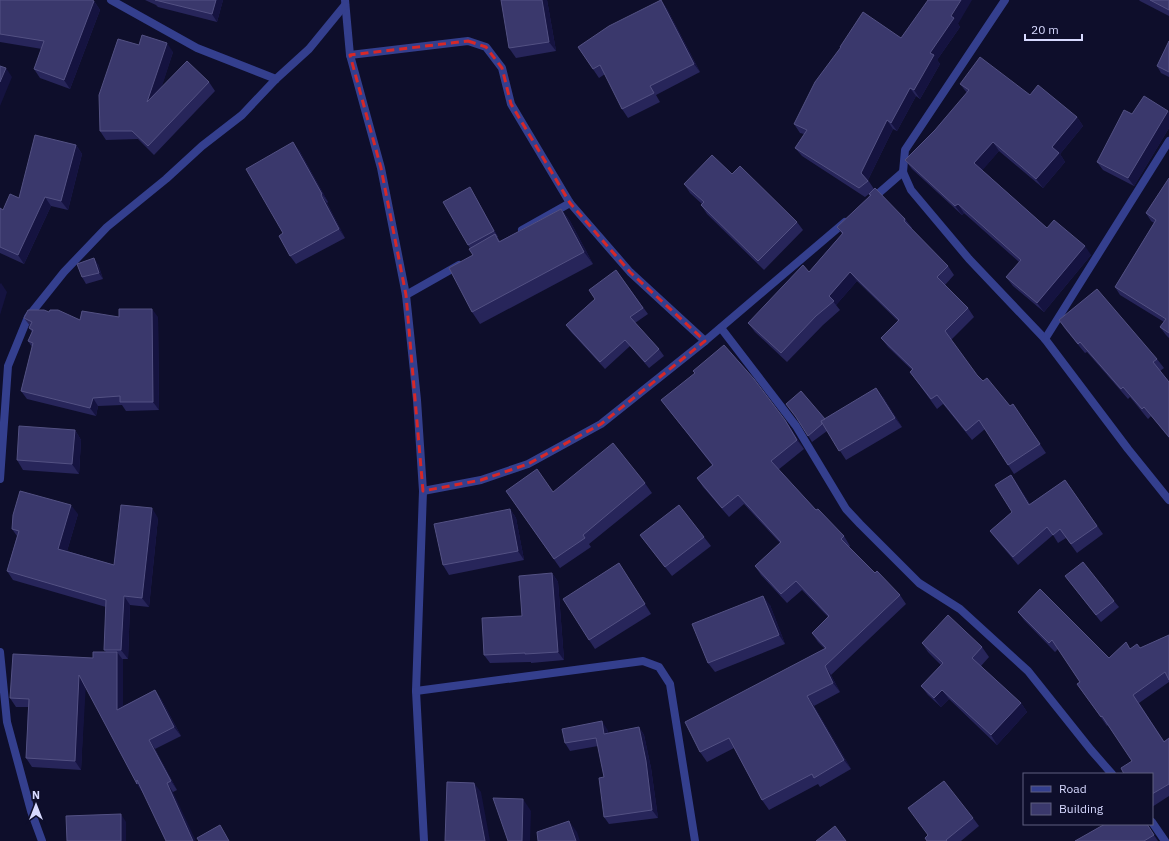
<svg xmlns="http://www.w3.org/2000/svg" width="1169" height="841" viewBox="0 0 1169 841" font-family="'IBM Plex Sans',sans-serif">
<rect width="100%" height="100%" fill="#0e0e2b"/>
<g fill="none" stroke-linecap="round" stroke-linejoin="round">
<!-- street -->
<g stroke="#343f8e" stroke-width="8">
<polyline points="111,0 197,48 276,79"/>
<polyline points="345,0 350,55 381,168 406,295 417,400 423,491 416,691 424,841"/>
<polyline points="1005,0 905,150 903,172 911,190 969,259 1045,339 1128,449 1169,500"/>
<polyline points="350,55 468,41 486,47 502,68 511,104 570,203 630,272 705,341"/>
<polyline points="872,199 903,172"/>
<polyline points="522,230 570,203"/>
<polyline points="406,295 459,265"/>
<polyline points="721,328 796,426 846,509 860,524 919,583 960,609 1028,671 1091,750 1112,774"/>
<polyline points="1045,339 1169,141"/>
<polyline points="0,479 8,366 28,317 64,272 107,227 166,179 202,146 242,115 276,79 309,49 345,5"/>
<polyline points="423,491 481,480 528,464 601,424 705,341 845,222"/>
<polyline points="0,652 7,722 31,811 42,841"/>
<polyline points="416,691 643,661 659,667 670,684 695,841"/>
<polyline points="1152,822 1165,841"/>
</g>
</g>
<!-- wall -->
<g fill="#27255a">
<polygon points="0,0 94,1 100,10 70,89 40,78 34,69 42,49 0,42"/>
<polygon points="145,0 223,0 217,22 158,7 156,5"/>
<polygon points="547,0 556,51 516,58 509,48"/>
<polygon points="661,0 667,9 700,72 656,95 660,102 628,118 622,109 605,74 599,78 578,47"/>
<polygon points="1139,0 1169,0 1169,16 1140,1"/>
<polygon points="958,24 960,27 937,60 940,64 920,99 916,96 897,131 893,129 868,180 874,189 905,219 912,228 911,229 948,266 954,275 945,285 968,308 974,317 951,340 977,375 1010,406 1013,404 1046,453 1014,474 985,429 972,440 943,404 937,409 910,372 912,370 888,347 881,338 898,321 857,281 836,305 840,310 823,325 787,362 755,332 748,323 809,272 842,234 837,227 870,196 869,194 865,197 802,156 795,148 804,134 800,133 794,124 841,48 840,47 901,38"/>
<polygon points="1169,41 1169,77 1161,73 1157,66"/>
<polygon points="139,45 173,52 161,88 209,82 215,91 154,155 138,139 106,140 100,131"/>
<polygon points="960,84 1030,95 1077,117 1083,126 1060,154 1065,162 1043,188 999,151 982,170 1047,228 1091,255 1044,312 1013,286 1006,277 1019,262 964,213 962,215 912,169 905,160 935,130 967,93"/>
<polygon points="1168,111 1169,113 1169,128 1134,186 1103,170 1097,162 1132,114"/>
<polygon points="76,145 82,154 68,210 51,206 24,264 0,253 0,208 3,210 19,198"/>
<polygon points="299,150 328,202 327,203 345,238 296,264 290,256 283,233"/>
<polygon points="732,174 797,222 803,230 764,270 707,214 701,205 702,204 690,193 684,184"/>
<polygon points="1169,178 1169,338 1166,335 1160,327 1164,322 1120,295 1115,287 1154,223 1151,221 1146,213"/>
<polygon points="474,194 498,237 497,237 500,241 561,209 570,221 593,264 480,324 472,312 473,255 470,248 468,245"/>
<polygon points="98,264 103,279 86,284 82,277"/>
<polygon points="616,270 648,314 635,323 659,349 664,356 649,368 630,346 605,369 571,332 566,325 595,299"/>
<polygon points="49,312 80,320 119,317 158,317 159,410 126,411 122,405 98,406 96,416 27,399 21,391 32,347 28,341 32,332 29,328 30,326 24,318"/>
<polygon points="1059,320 1157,359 1164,368 1160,371 1169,382 1169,438 1151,416 1148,419 1130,397 1128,399 1087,352 1085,353 1065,329"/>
<polygon points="883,397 902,427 846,460 827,431 812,442 798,419 825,419"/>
<polygon points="661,400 785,420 791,429 804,449 778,470 816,510 844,536 850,546 849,547 875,573 900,595 906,604 831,675 840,692 814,706 851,769 820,787 818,784 769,810 762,800 734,748 707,762 700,752 825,649 818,642 812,633 828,617 802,590 787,603 761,575 755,566 780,543 744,504 729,517 703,487 697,478 712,465 668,409"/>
<polygon points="75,430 81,440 79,474 23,470 17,460"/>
<polygon points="1011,475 1030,504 1065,480 1103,534 1077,553 1066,538 1058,543 1053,535 1018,565 996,539 990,531 1012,512"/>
<polygon points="645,483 652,493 589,544 591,547 560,568 506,491 553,492"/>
<polygon points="510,509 516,518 524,560 449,575 443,565"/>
<polygon points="78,514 67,551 114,565 158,518 149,607 130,605 128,659 122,659 123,660 123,706 155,690 161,699 181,736 155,749 177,790 173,792 143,793 137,784 85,686 81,770 32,767 26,758 28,707 16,707 10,698 93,658 106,652 104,650 106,607 13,580 7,571 17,536 12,529"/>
<polygon points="640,535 704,537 711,546 672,576 647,544"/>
<polygon points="619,563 651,614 595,649 589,640"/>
<polygon points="552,573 558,582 564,660 531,663 531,662 490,663 484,655 522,616"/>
<polygon points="1065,576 1114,601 1119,607 1101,622"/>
<polygon points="770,605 785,644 715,672 708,663"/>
<polygon points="1018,612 1109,658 1131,648 1140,648 1169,635 1169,682 1139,703 1164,741 1169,738 1169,796 1152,807 1152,774 1132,761 1108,725 1107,726 1077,684 1080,682 1058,649 1055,652 1024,620"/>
<polygon points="922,643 982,647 989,657 981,666 1021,703 1027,712 997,745 949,699 941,707 928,695 921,686 941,665 928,652"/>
<polygon points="639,727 644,735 651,768 658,818 609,824 604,817 604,777 598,746 570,751 565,743 607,729 608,733"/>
<polygon points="973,818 979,826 961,841 927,841 925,838"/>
<polygon points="1147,825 1158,841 1075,841"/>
</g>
<!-- shaded-wall -->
<g fill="#151340">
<polygon points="216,0 223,0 217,22 212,14"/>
<polygon points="542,0 547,0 556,51 549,42"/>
<polygon points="661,0 667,9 700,72 694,64"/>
<polygon points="961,0 972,0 958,24 960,27 937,60 940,64 920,99 914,90 930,53"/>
<polygon points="94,1 100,10 70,89 64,80"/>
<polygon points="167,43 173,52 154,111 147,102"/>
<polygon points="6,68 12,77 0,106 0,82"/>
<polygon points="910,88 916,96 897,131 891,123"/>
<polygon points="1168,111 1169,113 1169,128 1134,186 1128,178"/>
<polygon points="1077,117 1083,126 1060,154 1065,162 1043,188 1036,179 1052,147"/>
<polygon points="887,120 893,129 867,182 861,173"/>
<polygon points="293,142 299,150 328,202 322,194"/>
<polygon points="993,142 999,151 981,172 974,163"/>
<polygon points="76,145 82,154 68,210 61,201"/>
<polygon points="470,187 474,194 498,237 494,231"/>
<polygon points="321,195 327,203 345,238 339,229"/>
<polygon points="45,197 51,206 24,264 18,255"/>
<polygon points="958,204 964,213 962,215 955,206"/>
<polygon points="561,209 570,221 593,264 584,252"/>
<polygon points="1085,246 1091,255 1044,312 1037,303"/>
<polygon points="94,258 98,264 103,279 99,273"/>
<polygon points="850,272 857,281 836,305 829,296"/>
<polygon points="1,283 7,292 0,315 0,284"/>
<polygon points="152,309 158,317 159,410 153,402"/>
<polygon points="876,388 883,397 902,427 895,418"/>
<polygon points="93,398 98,406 96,416 90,408"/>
<polygon points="785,420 791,429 804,449 797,440"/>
<polygon points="75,430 81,440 79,474 72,464"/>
<polygon points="1011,475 1017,483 1035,513 1029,505"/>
<polygon points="71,505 78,514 65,558 58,549"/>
<polygon points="152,508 158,518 149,607 142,598"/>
<polygon points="510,509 516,518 524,560 518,551"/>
<polygon points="619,563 625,573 651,614 645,604"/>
<polygon points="552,573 558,582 564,660 558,652"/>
<polygon points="124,596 130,605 128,659 121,650"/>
<polygon points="763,596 770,605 785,644 779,635"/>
<polygon points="117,652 123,660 123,718 117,710"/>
<polygon points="825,666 831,675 840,692 833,683"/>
<polygon points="79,675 86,683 81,770 75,761"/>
<polygon points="155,690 161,699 181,736 174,727"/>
<polygon points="942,690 949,699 941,707 934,698"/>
<polygon points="807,696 814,706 851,769 844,760"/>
<polygon points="1021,703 1027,712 997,745 991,735"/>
<polygon points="602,721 607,729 610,742 604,734"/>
<polygon points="639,727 644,735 651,768 658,818 652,810"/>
<polygon points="149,740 155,749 177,790 171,781"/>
<polygon points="137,780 143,793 137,784"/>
<polygon points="167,783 173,792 196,841 193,841"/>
<polygon points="474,783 481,792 490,841 485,841"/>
<polygon points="523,799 531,811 530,841 522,841"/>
<polygon points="121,814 126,822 126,841 121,841"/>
<polygon points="569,821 577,832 580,841 576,841"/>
</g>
<!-- building -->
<g fill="#3a386c" stroke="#535183">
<polygon points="0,0 92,0 94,1 64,80 34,69 44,41 0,34"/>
<polygon points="155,0 216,0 212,14"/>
<polygon points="501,0 542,0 549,42 509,48"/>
<polygon points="661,0 694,64 650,86 654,93 622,109 600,65 593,69 578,47 609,26"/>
<polygon points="928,0 961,0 951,16 954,18 930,53 934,55 914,90 910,88 891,123 887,120 861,173 868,181 859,188 795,148 807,130 794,124 815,82 841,47 840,47 863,12 901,38"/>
<polygon points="1150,0 1169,0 1169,10"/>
<polygon points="142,35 167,43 147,102 187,61 209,82 148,146 132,131 100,131 99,95 118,39 139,45"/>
<polygon points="1169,41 1169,72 1157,66"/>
<polygon points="980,57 1030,95 1038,85 1077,117 1052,147 1059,153 1036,179 993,142 974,163 1047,228 1054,220 1085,246 1037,303 1006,277 1021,260 958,204 955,206 905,160 935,130 969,90 960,84"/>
<polygon points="0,66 6,68 0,82"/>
<polygon points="1144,96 1168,111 1128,178 1097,162 1124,110 1132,114"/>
<polygon points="35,135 76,145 61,201 45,197 18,255 0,247 0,208 3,210 10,194 19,198"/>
<polygon points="293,142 322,194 321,195 339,229 290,256 279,236 283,233 246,169"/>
<polygon points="712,155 732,174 740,166 797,222 758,261 701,205 704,202 684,184"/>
<polygon points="1169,178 1169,333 1160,327 1166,319 1115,287 1156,220 1146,213"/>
<polygon points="470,187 494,231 468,245 443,202"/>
<polygon points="875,188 905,219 904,221 948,266 937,277 968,308 945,331 977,375 983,381 987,378 1010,406 1013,404 1040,444 1008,465 979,420 966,431 937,395 931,399 910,372 913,369 881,338 899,320 850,272 829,296 834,301 816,316 781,353 748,323 803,265 809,272 843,233 837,227 871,195 869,194"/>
<polygon points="561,209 584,252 472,312 449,268 473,255 469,249 495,234 499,242"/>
<polygon points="94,258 99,273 82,277 77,264"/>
<polygon points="616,270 643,308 630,317 659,349 645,362 625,340 600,362 566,325 595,299 589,290"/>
<polygon points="1097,289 1157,359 1153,362 1169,382 1169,437 1144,407 1142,409 1123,387 1121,389 1080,342 1078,344 1059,320"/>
<polygon points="119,309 152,309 153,402 120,402 120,396 93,398 90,408 21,391 33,343 28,341 33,330 29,328 32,322 24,318 28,310 44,310 49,312 50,310 58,310 80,320 82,311 119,317"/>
<polygon points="724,345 754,379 785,420 797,440 771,461 816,510 818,509 844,536 841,539 875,573 877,571 900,595 825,666 833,683 807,696 844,760 814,778 812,774 762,800 729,738 700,752 685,722 826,648 812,633 829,616 796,581 781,594 755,566 781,542 738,495 722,508 697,478 713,465 661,400 695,373 693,371"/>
<polygon points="876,388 895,418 839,451 821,421"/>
<polygon points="801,391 825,419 821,421 822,424 808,436 796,417 786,404"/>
<polygon points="19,426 75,430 72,464 17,460"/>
<polygon points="613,443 645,483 583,535 585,538 554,559 506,491 537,469 553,492"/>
<polygon points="1011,475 1029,505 1065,480 1097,526 1071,544 1060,529 1053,535 1047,527 1013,557 990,531 1012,512 995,485"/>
<polygon points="20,491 71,505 58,549 114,565 121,505 152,508 142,598 124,596 121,650 104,650 106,600 7,571 19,531 12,529 13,515"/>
<polygon points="679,505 704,537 665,567 640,535"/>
<polygon points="510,509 518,551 443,565 434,524"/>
<polygon points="1083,562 1114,601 1096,615 1065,576"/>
<polygon points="619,563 645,604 589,640 563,599"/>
<polygon points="552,573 558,652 525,654 525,653 484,655 482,618 522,616 519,576"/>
<polygon points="1040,589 1109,658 1126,642 1130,649 1137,644 1140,648 1169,635 1169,680 1165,672 1133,695 1164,742 1169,738 1169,784 1152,794 1152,774 1124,774 1121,768 1132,761 1102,716 1101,717 1077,684 1080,682 1052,640 1049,643 1018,612"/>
<polygon points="763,596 779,635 708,663 692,624"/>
<polygon points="948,615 982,647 972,658 1021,703 991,735 942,690 934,698 921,686 943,663 922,643"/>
<polygon points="93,652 117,652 117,710 155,690 174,727 149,740 171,781 167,783 193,841 166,841 137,780 137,784 79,675 75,761 26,758 29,699 10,698 13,654 93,658"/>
<polygon points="602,721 604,734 639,727 646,761 652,810 604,817 599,778 604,777 596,738 565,743 562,729"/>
<polygon points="944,781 973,818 946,840 947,841 927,841 925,838 928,835 908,808"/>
<polygon points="447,782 474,783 485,841 445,841"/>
<polygon points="493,798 523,799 522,841 508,841"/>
<polygon points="121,814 121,841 67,841 66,816"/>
<polygon points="569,821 576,841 538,841 537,832"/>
<polygon points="1105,824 1147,824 1154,835 1144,841 1075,841"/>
<polygon points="220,825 229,841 199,841 197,838"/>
<polygon points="835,826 846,841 816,841"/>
</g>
<!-- marked area -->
<path fill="none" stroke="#d62828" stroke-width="3" stroke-dasharray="8 5" stroke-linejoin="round" d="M468,41L486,47L502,68L511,104L570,203L630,272L705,341L601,424L528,464L481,480L423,491L406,295L381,168L350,55Z"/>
<!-- legend -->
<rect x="1023" y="773" width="130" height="52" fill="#0e0e2b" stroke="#5e5f80"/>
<rect x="1031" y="786" width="20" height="6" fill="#343f8e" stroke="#5e5f80"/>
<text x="1059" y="793" font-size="12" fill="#d7d9ff">Road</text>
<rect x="1031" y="803" width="20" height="12" fill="#3a386c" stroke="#5e5f80"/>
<text x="1059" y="813" font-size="12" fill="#d7d9ff">Building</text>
<!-- north arrow -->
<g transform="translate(36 805)" stroke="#0e0e2b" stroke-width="3" paint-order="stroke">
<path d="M0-3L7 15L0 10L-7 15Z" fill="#d7d9ff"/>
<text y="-6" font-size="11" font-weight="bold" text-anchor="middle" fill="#d7d9ff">N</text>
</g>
<!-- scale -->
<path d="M1025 34v6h57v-6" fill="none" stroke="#d7d9ff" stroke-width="2"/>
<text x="1031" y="34" font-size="12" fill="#d7d9ff" stroke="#0e0e2b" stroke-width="3" paint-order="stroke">20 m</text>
</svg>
